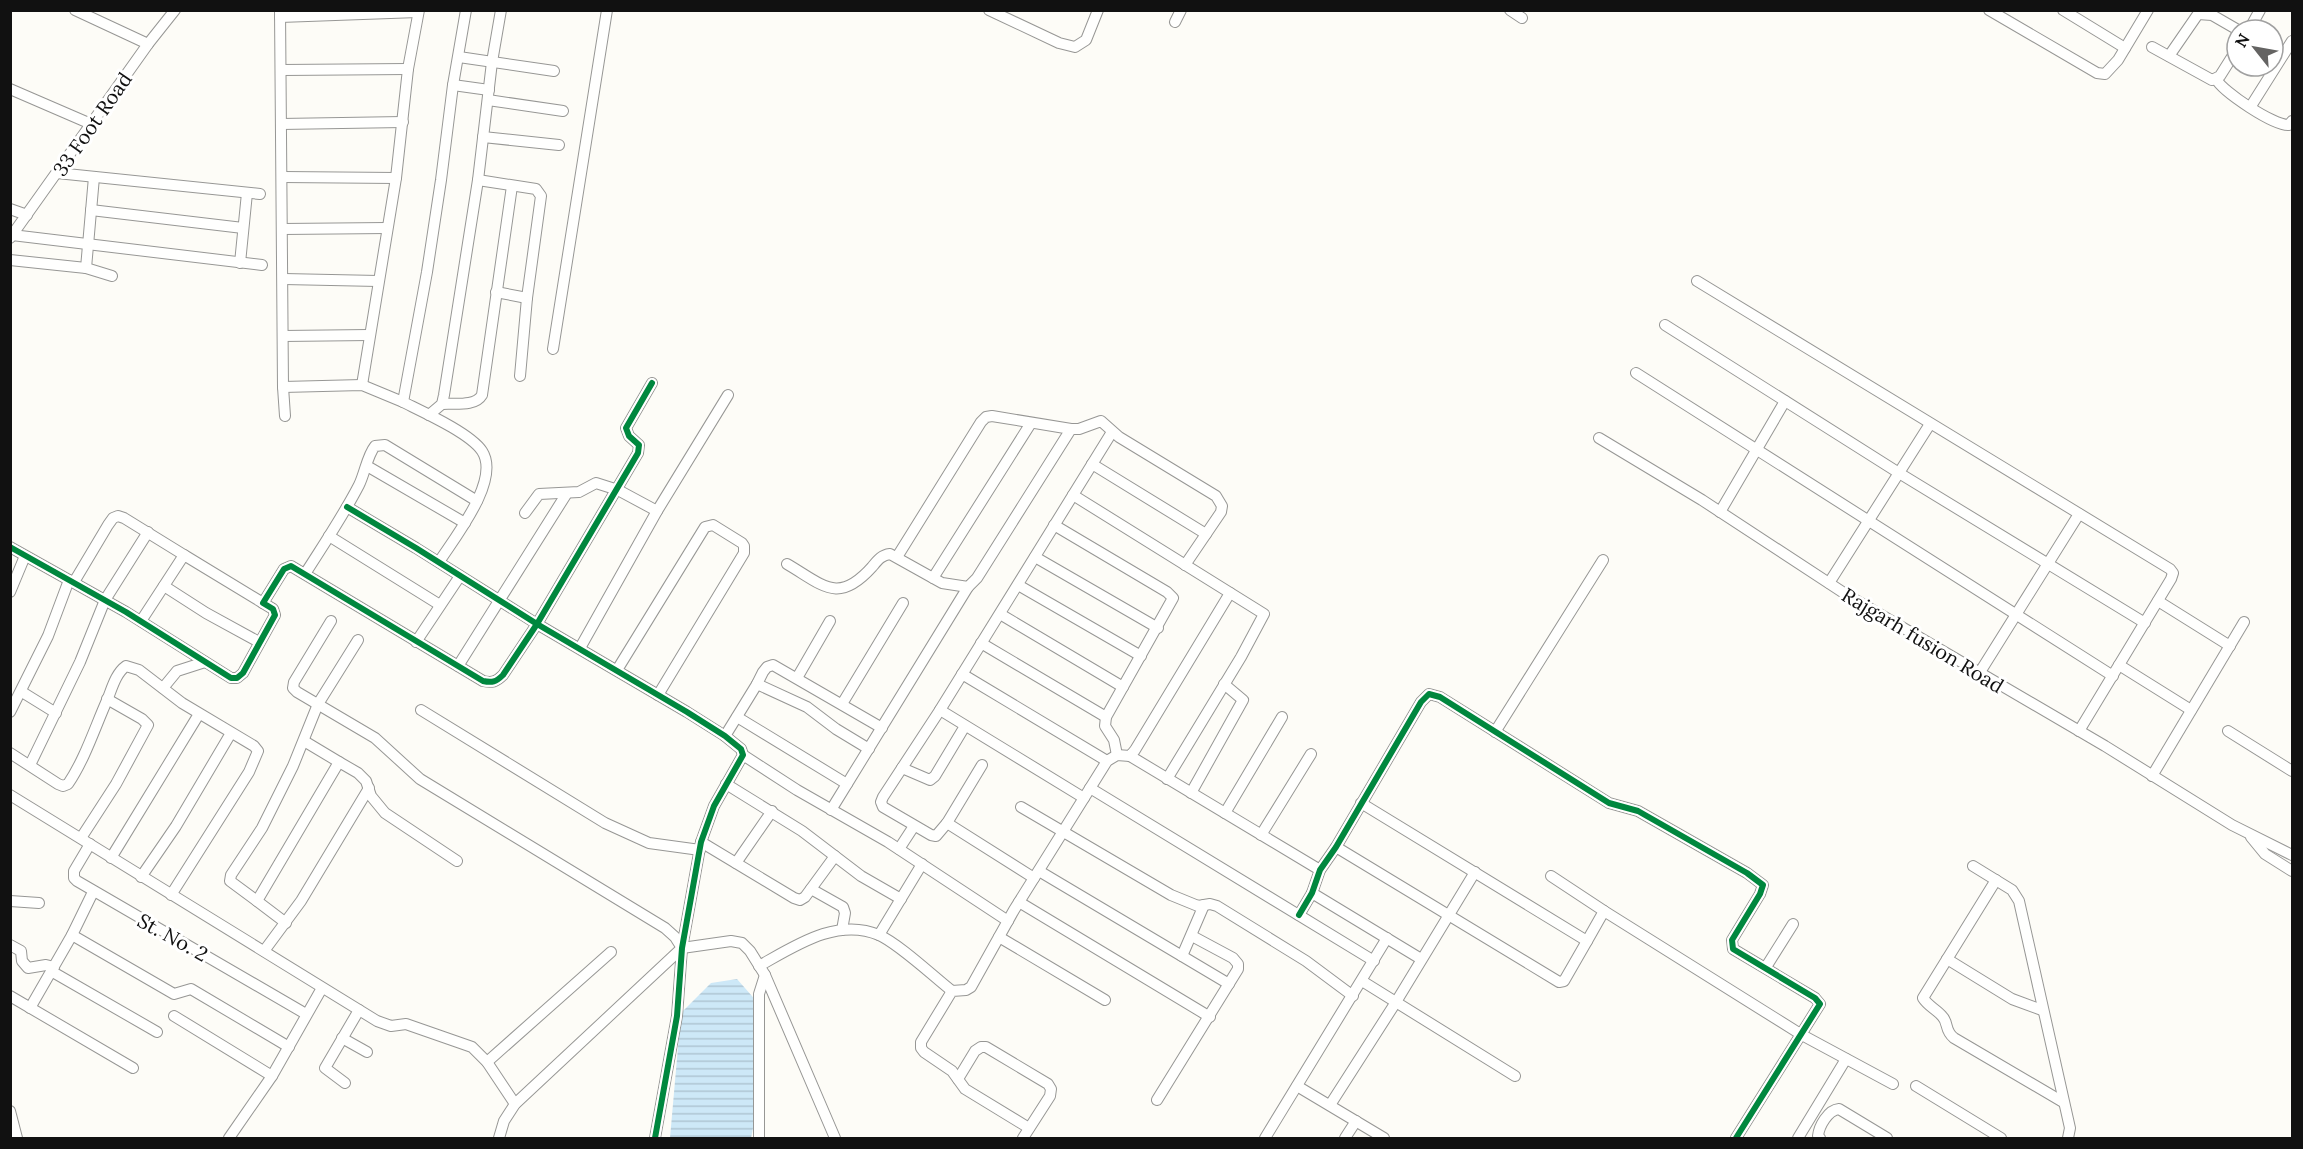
<svg xmlns="http://www.w3.org/2000/svg" width="2303" height="1149" viewBox="0 0 2303 1149" font-family="Lora,serif">
<defs>
<pattern id="water-rules" width="6" height="5" patternUnits="userSpaceOnUse" patternTransform="scale(1.5)"><rect width="6" height="5" fill="#cde8f7"/><path d="M0 2.5h6" fill="none" stroke="#afc6d3"/></pattern>
</defs>
<rect width="100%" height="100%" fill="#fdfcf7"/>
<!-- water -->
<polygon fill="url(#water-rules)" points="737,979 759,1004 764,1074 751,1138 670,1138 681,1013 711,983"/>
<g fill="none" stroke-linecap="round" stroke-linejoin="round">
<!-- street casing -->
<g stroke="#979795" stroke-width="12">
<g id="street">
<polyline points="75,10 148,44"/>
<polyline points="280,10 283,387 285,416"/>
<polyline points="989,10 1059,43 1075,47 1086,40 1098,10"/>
<polyline points="1510,10 1522,18"/>
<polyline points="1989,10 2097,73 2105,74 2118,60 2148,10"/>
<polyline points="2063,10 2125,48"/>
<polyline points="280,17 418,12"/>
<polyline points="1175,22 1181,10"/>
<polyline points="2249,30 2260,10"/>
<polyline points="2152,47 2212,80 2220,76 2237,49"/>
<polyline points="2169,56 2198,14 2212,15 2238,30"/>
<polyline points="459,57 554,71"/>
<polyline points="282,70 408,69"/>
<path d="M2216,79C2223,92 2274,126 2289,125L2292,121"/>
<polyline points="453,85 489,90"/>
<polyline points="10,89 91,124"/>
<polyline points="488,100 563,111"/>
<polyline points="2251,106 2292,41"/>
<polyline points="281,124 403,122"/>
<polyline points="483,137 559,145"/>
<polyline points="57,173 260,194"/>
<polyline points="283,177 396,178"/>
<polyline points="478,180 536,189 541,196 527,298 520,376"/>
<polyline points="10,209 27,215"/>
<polyline points="91,210 243,228"/>
<polyline points="283,229 387,228"/>
<polyline points="12,235 262,265"/>
<polyline points="10,238 148,44 175,10"/>
<polyline points="10,260 86,268 112,276"/>
<polyline points="240,263 247,193"/>
<polyline points="86,268 94,177"/>
<polyline points="284,279 378,281"/>
<polyline points="1697,281 2170,569 2173,573 2171,579 2079,731"/>
<polyline points="496,292 527,298"/>
<polyline points="1665,325 1899,473 2145,623"/>
<polyline points="283,336 369,335"/>
<polyline points="553,349 607,10"/>
<polyline points="1636,373 2113,676"/>
<polyline points="362,385 396,178 408,69 419,10"/>
<polyline points="283,387 362,385 403,402"/>
<path d="M442,404C454,403 475,407 482,395L512,186"/>
<polyline points="429,415 442,404 444,395 478,180 492,62 501,10"/>
<polyline points="1599,438 1702,500 1847,595 2105,746 2232,825 2292,855"/>
<polyline points="1092,464 1206,534"/>
<polyline points="367,466 465,523"/>
<polyline points="1073,495 1264,614 1241,657 1167,779"/>
<polyline points="347,507 416,548 537,624 687,712 725,736 741,749 743,755 714,806 701,842 682,948 677,1016 655,1138"/>
<polyline points="1720,512 1785,401"/>
<polyline points="525,513 539,494 579,492 596,483 618,490 657,511"/>
<polyline points="1054,525 1167,592 1173,598 1106,717 1105,726 1114,740 1117,755"/>
<polyline points="329,536 440,605"/>
<path d="M10,547L126,612L231,678H237L243,673L275,615L273,609L263,603L284,569L291,566L483,681C492,683 496,682 503,675L537,624L638,453L639,445L629,436L626,428L652,383"/>
<polyline points="897,557 981,422 986,417 992,416 1071,429 1079,429 1101,421 1119,437 1216,496 1222,506 1221,512 1185,565"/>
<polyline points="1035,557 1158,628"/>
<path d="M439,562C455,537 501,480 482,451C470,433 423,412 403,402L427,272L441,180L453,85L466,10"/>
<path d="M787,564C823,585 838,605 872,567C877,561 881,555 890,554L942,583L968,587L977,578L1071,429"/>
<path d="M305,574C324,544 343,516 359,485C365,473 367,456 375,446L385,445L477,501"/>
<polyline points="933,578 1031,423"/>
<polyline points="74,582 108,525 113,518 118,516 124,518 184,555"/>
<polyline points="1829,583 1930,424"/>
<polyline points="1018,585 1141,656"/>
<polyline points="164,586 206,613 259,642"/>
<polyline points="10,592 25,556"/>
<polyline points="2158,601 2230,646"/>
<polyline points="1000,614 1123,687"/>
<polyline points="141,621 184,555 263,603"/>
<polyline points="331,621 294,682 293,688 297,692 375,738 420,779 665,928 675,937 682,948"/>
<polyline points="416,642 460,576"/>
<polyline points="981,643 1106,717"/>
<polyline points="580,648 657,511 728,395"/>
<polyline points="2119,665 2191,710"/>
<polyline points="458,666 567,493"/>
<polyline points="617,670 705,527 713,525 742,543 744,546 744,553 658,695"/>
<polyline points="1980,672 2079,514"/>
<polyline points="962,674 1107,761"/>
<polyline points="797,678 830,621"/>
<polyline points="757,684 807,707 836,729 869,749"/>
<polyline points="163,688 177,671 205,662"/>
<polyline points="22,692 56,713"/>
<polyline points="842,704 903,603"/>
<polyline points="421,710 605,823 649,843 700,850"/>
<polyline points="940,710 1084,798"/>
<polyline points="10,712 48,636 69,580"/>
<polyline points="737,717 847,784"/>
<polyline points="2228,731 2292,771"/>
<polyline points="1495,732 1603,560"/>
<polyline points="725,736 757,684 763,672 767,667 773,665 882,728"/>
<polyline points="304,741 339,762"/>
<path d="M10,753L58,784L63,786L68,784C85,759 95,727 108,698C112,688 116,673 126,666L139,670L182,703L254,746L258,751L249,772L171,895"/>
<polyline points="743,755 797,790 888,842 1008,921"/>
<polyline points="1130,756 1320,870"/>
<polyline points="30,765 80,662 105,600 148,532"/>
<polyline points="982,765 947,823 936,836 931,835 883,807 881,802 883,797 940,710 1112,432"/>
<polyline points="902,768 930,780 935,776 965,726"/>
<polyline points="2152,776 2244,622"/>
<polyline points="726,784 802,831 861,876 901,899"/>
<polyline points="1090,788 1374,961"/>
<polyline points="1191,793 1243,700 1224,684"/>
<polyline points="10,795 377,1021 391,1026 406,1024 472,1047 487,1062 515,1104"/>
<polyline points="1361,803 1587,941 1604,911 1802,1035 1893,1084"/>
<polyline points="1021,807 1171,895 1198,906 1210,904 1217,906 1306,961 1353,996"/>
<polyline points="831,810 968,587"/>
<polyline points="1225,813 1282,717"/>
<polyline points="947,823 1034,878"/>
<polyline points="1261,835 1311,754"/>
<polyline points="2251,837 2265,854 2292,871"/>
<polyline points="81,838 116,784 148,725 142,719 107,699"/>
<polyline points="701,842 794,898 800,900 805,897 835,856"/>
<polyline points="90,844 74,871 74,878 77,881 306,1014"/>
<polyline points="1336,847 1559,982 1564,981 1587,941"/>
<polyline points="899,849 914,826"/>
<polyline points="111,858 199,714"/>
<polyline points="736,863 772,811"/>
<polyline points="1973,866 2012,890 2019,901 2070,1128 2068,1138"/>
<polyline points="1039,871 1229,984"/>
<polyline points="1551,876 1604,911"/>
<polyline points="141,877 176,826 231,733"/>
<path d="M1996,880L1923,998C1928,1006 1936,1009 1942,1016C1949,1023 1944,1030 1954,1038L2063,1102"/>
<polyline points="811,889 843,907 845,913 842,930"/>
<polyline points="1312,893 1421,959"/>
<polyline points="10,901 39,903"/>
<polyline points="257,901 230,881 231,875 262,828 293,766 318,704 358,640"/>
<polyline points="1019,902 1210,1017"/>
<polyline points="1299,915 1312,893 1320,870 1336,847 1421,702 1429,694 1440,697 1609,803 1638,811 1747,873 1763,885 1760,894 1732,940 1733,949 1815,998 1820,1004 1736,1138"/>
<polyline points="286,923 257,901 339,762 358,773 366,781 371,796 385,813 457,861"/>
<polyline points="72,935 174,994 191,989 289,1047"/>
<polyline points="879,935 922,864"/>
<polyline points="999,937 1105,1000"/>
<polyline points="10,945 21,951 22,961 28,968 46,965 54,967"/>
<polyline points="264,951 301,901 369,788"/>
<polyline points="1182,956 1204,905"/>
<polyline points="1947,959 2012,999 2042,1010"/>
<path d="M759,966C795,946 837,917 879,935C899,944 933,976 952,991"/>
<polyline points="1766,967 1793,924"/>
<polyline points="51,971 157,1032"/>
<polyline points="1362,981 1515,1076"/>
<polyline points="10,996 133,1068"/>
<polyline points="30,1008 72,935 93,892"/>
<polyline points="174,1016 272,1076"/>
<polyline points="342,1038 367,1052"/>
<polyline points="487,1062 611,952"/>
<polyline points="958,1079 975,1051 981,1047 986,1047 1048,1084 1051,1089 1050,1096 1023,1138"/>
<polyline points="345,1083 325,1068 359,1010"/>
<polyline points="1297,1086 1384,1138"/>
<polyline points="1916,1086 2001,1138"/>
<polyline points="1157,1100 1238,969 1238,964 1233,958 1192,936"/>
<polyline points="1330,1105 1396,1002 1475,872"/>
<polyline points="10,1111 17,1138"/>
<polyline points="1029,1128 965,1089 952,1071 924,1052 921,1048 921,1042 952,991 966,990 971,987 1014,910 1107,761 1117,755 1130,756 1135,750 1230,593"/>
<polyline points="229,1138 272,1076 322,988"/>
<polyline points="499,1138 504,1121 515,1104 682,948 731,941 742,943 750,951 765,975 835,1138"/>
<polyline points="759,1138 759,994 765,975"/>
<polyline points="1265,1138 1387,938"/>
<polyline points="1345,1138 1356,1121"/>
<polyline points="1798,1138 1846,1059"/>
<path d="M1820,1138L1818,1136C1819,1126 1828,1110 1839,1109L1887,1138"/>
</g>
</g>
<!-- street -->
<use href="#street" stroke="#fffffe" stroke-width="10"/>
<!-- cycleway casing -->
<g stroke="#fff" stroke-width="10">
<g id="cycleway">
<polyline points="347,507 416,548 537,624 687,712 725,736 741,749 743,755 714,806 701,842 682,948 677,1016 655,1138"/>
<path d="M10,547L126,612L231,678H237L243,673L275,615L273,609L263,603L284,569L291,566L483,681C492,683 496,682 503,675L537,624L638,453L639,445L629,436L626,428L652,383"/>
<polyline points="1299,915 1312,893 1320,870 1336,847 1421,702 1429,694 1440,697 1609,803 1638,811 1747,873 1763,885 1760,894 1732,940 1733,949 1815,998 1820,1004 1736,1138"/>
</g>
</g>
<!-- cycleway -->
<use href="#cycleway" stroke="#00873e" stroke-width="6"/>
</g>
<g text-anchor="middle" dominant-baseline="central" stroke-width="6" stroke-linejoin="round" paint-order="stroke">
<!-- street labels -->
<g font-size="20" fill="#111" stroke="#fff">
<text transform="translate(92 124) rotate(-55)">33 Foot Road</text>
<text transform="translate(1923 640) rotate(31)">Rajgarh fusion Road</text>
<text transform="translate(173 937) rotate(29)">St. No. 2</text>
</g>
</g>
<!-- border -->
<rect width="2303" height="1149" fill="none" stroke="#111111" stroke-width="24"/>
<!-- north arrow -->
<g transform="translate(2255 48) rotate(301)"><circle r="28" fill="#ffffff" stroke="#a0a0a0" stroke-width="1.5"/>
<path d="M0-4.5L10 22L0 15L-10 22Z" fill="#646362"/>
<text y="-9" font-size="16" font-weight="bold" text-anchor="middle" fill="#111111">N</text>
</g>
</svg>
